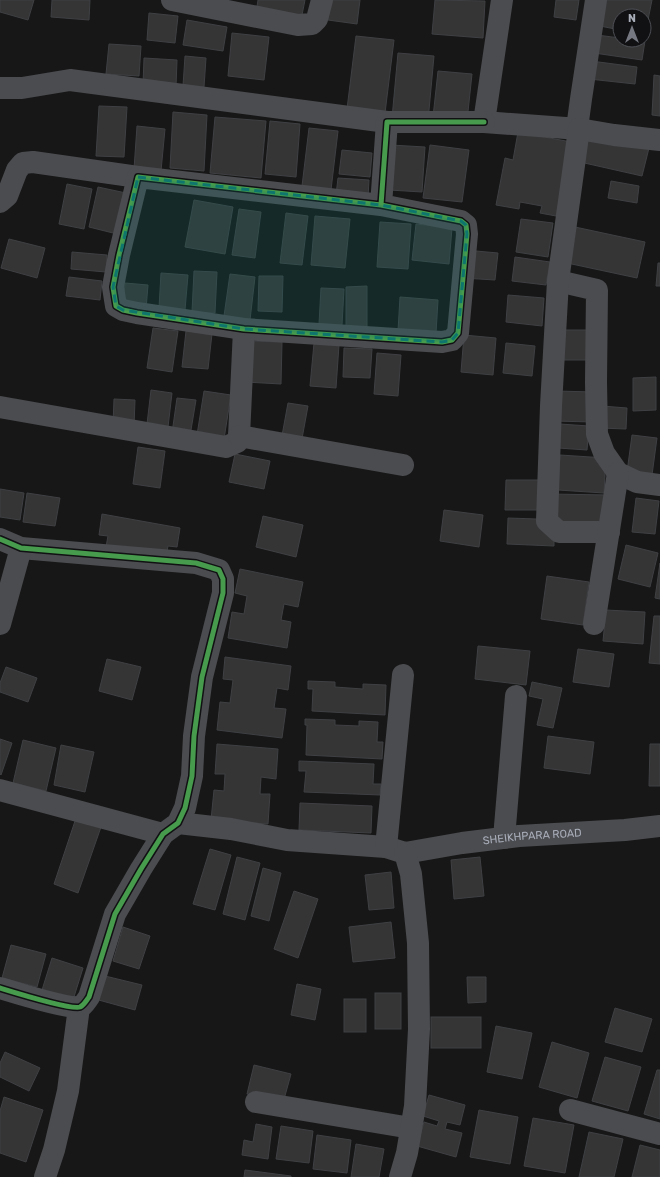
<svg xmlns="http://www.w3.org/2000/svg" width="660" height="1177" viewBox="0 0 660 1177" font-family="Rubik,sans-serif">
<rect width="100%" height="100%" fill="#171717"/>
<!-- building -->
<g fill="#353536" stroke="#3f4043">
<polygon points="0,0 34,0 28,20 0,12"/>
<polygon points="52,0 90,0 89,20 51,17"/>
<polygon points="258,0 305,0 301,20 256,13"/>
<polygon points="331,0 360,0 357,24 328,20"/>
<polygon points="435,0 485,1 483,38 432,34"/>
<polygon points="556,0 579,0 576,20 554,17"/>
<polygon points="605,0 652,0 645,35 644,35 644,16 620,16 620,30 600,26"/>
<polygon points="149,13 178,16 175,43 147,40"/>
<polygon points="187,20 227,27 223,51 183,45"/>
<polygon points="232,33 269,37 264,80 228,76"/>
<polygon points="597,35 620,38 620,40 645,41 642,60 594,53"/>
<polygon points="356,36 394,40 385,113 347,109"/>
<polygon points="109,44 141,46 139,76 106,74"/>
<polygon points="398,53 434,56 428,121 392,118"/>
<polygon points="185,56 206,58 204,87 183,86"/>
<polygon points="144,58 177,60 176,87 143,85"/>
<polygon points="591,61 637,67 635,84 589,79"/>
<polygon points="438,71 472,74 467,121 433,117"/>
<polygon points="654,75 660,76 660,116 652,115"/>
<polygon points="99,106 127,107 124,157 96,156"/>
<polygon points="173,112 207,115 204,171 170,168"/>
<polygon points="215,117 266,121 261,178 210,173"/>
<polygon points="270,121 300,124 296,177 265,174"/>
<polygon points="137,126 165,129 161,171 134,169"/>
<polygon points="309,128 338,131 331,190 302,186"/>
<polygon points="518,132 571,142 556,216 540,213 542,206 520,202 519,209 496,205 505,158 513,160"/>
<polygon points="587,134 649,148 642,176 580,162"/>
<polygon points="391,145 425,147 422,192 389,190"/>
<polygon points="430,145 469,150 462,202 423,198"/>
<polygon points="342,150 372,153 370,177 339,174"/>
<polygon points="338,178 369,180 368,198 336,195"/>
<polygon points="611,181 639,186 637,203 608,198"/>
<polygon points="67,184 92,189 84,229 59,224"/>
<polygon points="98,187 126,193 117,234 89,227"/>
<polygon points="194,200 233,207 225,254 185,247"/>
<polygon points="239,209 261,212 255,258 232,255"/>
<polygon points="286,213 308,216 302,265 280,263"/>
<polygon points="315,216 350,219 345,268 311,265"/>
<polygon points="521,219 553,223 548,257 516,252"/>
<polygon points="380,222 411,224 408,269 377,267"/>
<polygon points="416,224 452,228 449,264 412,260"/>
<polygon points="575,227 645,242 637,278 567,263"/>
<polygon points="9,239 45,248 37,278 1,268"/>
<polygon points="465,250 498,253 495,280 463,278"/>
<polygon points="72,252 107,255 106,272 71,269"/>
<polygon points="515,257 550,262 546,285 512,281"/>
<polygon points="658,263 660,263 660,286 656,286"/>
<polygon points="194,271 217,272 215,313 192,312"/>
<polygon points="161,273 188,275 185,310 159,308"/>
<polygon points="230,274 255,277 250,320 224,316"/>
<polygon points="259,276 283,276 282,312 258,311"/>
<polygon points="69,277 102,281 100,300 66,296"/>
<polygon points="125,283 148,285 146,309 123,307"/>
<polygon points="367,286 367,330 346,330 346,287"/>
<polygon points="321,288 344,289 342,325 319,324"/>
<polygon points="508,295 544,298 542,326 506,322"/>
<polygon points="400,297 438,300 436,333 398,331"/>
<polygon points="153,328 178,331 172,372 147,368"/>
<rect x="561" y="330" width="34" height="30"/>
<polygon points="186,331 212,334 208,369 182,367"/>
<polygon points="464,335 496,338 493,375 461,372"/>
<polygon points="246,341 282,342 281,384 245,382"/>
<polygon points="314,343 339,345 336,388 310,386"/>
<polygon points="506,343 535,346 532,376 503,373"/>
<polygon points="344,348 372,349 370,378 343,377"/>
<polygon points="377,353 401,355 398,396 374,394"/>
<polygon points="656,377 656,410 633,411 633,378"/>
<polygon points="151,390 172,393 168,427 147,424"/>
<polygon points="204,391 231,395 224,439 197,435"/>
<polygon points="555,391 594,392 593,422 553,421"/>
<polygon points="177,398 196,400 190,436 172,433"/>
<polygon points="114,399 135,400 134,426 113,425"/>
<polygon points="288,403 308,406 301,444 281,441"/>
<polygon points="602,406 627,408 626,429 600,428"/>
<polygon points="560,424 589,426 587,450 558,448"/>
<polygon points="632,435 657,438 652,475 627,472"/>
<polygon points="138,447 165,451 160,488 133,484"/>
<polygon points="235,454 270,461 264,489 229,482"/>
<polygon points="560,455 606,458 604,493 558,490"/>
<polygon points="506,480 539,480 539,510 505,510"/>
<polygon points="0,489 24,493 20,520 0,517"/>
<polygon points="27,493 60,498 55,526 23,522"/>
<polygon points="550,494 608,495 607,529 550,519"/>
<polygon points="636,498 659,501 655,534 632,532"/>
<polygon points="444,510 483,515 479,547 440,541"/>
<polygon points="102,514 180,528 177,547 168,546 166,557 106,547 108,536 99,535"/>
<polygon points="263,516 303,525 296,557 256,547"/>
<polygon points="508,518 537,519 554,534 554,546 507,544"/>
<polygon points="626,545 658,553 650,587 618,579"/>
<polygon points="660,563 660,599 655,598"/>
<polygon points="240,569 303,582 298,607 284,604 281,620 291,622 287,648 228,638 232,612 244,614 247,596 235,593"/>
<polygon points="547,576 589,582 583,625 541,619"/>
<polygon points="606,610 645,612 643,644 603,641"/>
<polygon points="654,616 660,616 660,664 649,663"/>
<polygon points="478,646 530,651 526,685 475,679"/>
<polygon points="578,649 614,654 609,687 573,682"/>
<polygon points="225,657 291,666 288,690 277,688 274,708 286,709 282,738 217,730 220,702 230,703 233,680 223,679"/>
<polygon points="107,659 141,667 132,700 99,691"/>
<polygon points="6,667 37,678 28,702 0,692 0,683"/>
<polygon points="308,681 335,682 335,687 363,689 363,684 386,685 385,715 312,711 313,689 308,689"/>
<polygon points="532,682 562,688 553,728 537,725 543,699 529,696"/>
<polygon points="305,719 335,720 335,725 359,726 359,721 378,722 377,742 383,742 382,759 306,755 307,725 305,725"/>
<polygon points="548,736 594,742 590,774 544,768"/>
<polygon points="0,739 12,743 1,775 0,774"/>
<polygon points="23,740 56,748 46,791 13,783"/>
<polygon points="217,744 278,749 276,779 261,777 260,794 270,794 268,824 211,820 214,790 224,791 225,774 215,774"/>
<polygon points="650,744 660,744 660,786 649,786"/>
<polygon points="61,745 94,752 85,792 54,785"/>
<polygon points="299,761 374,764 373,784 381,784 380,795 304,792 306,771 299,771"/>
<polygon points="300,803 372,806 371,833 299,830"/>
<polygon points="76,818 101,827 78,893 54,884"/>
<polygon points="210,849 231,855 215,910 193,904"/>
<polygon points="237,857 260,863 245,920 223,914"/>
<polygon points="480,857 484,896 454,899 451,860"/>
<polygon points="263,868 281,873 269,921 251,916"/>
<polygon points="391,872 394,908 369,910 365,875"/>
<polygon points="294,891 318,899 298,958 274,949"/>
<polygon points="391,922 395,958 353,962 349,927"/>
<polygon points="123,927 150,936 139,969 113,961"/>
<polygon points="11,945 46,954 37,987 2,978"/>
<polygon points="52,958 83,968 73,1000 42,990"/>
<polygon points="101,975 142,985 135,1010 95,999"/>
<polygon points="467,977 486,977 486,1002 468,1003"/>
<polygon points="297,984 321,989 315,1020 291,1015"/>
<rect x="375" y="993" width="26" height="36"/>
<rect x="344" y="999" width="22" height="33"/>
<polygon points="615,1008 652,1019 642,1052 605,1042"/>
<rect x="431" y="1017" width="50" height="31"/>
<polygon points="496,1026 532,1033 522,1079 487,1072"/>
<polygon points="552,1042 589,1053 577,1098 539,1087"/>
<polygon points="5,1052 40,1068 29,1091 0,1077 0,1063"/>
<polygon points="605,1057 641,1067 628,1111 592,1101"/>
<polygon points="254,1065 291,1074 283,1103 247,1094"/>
<polygon points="657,1070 660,1070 660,1119 644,1114"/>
<polygon points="429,1095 465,1105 460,1125 447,1122 445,1129 462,1133 456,1157 417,1146 424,1122 437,1126 439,1121 423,1116"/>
<polygon points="4,1097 43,1110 26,1162 0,1153 0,1111"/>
<polygon points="479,1110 518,1117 510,1164 470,1157"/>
<polygon points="533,1118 574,1125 565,1173 524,1166"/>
<polygon points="256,1124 272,1127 268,1159 242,1155 244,1140 253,1142"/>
<polygon points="281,1126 313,1131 309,1163 276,1159"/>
<polygon points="589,1132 623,1139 614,1177 579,1177"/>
<polygon points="317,1135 351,1140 347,1173 313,1169"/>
<polygon points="356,1144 384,1149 379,1177 351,1177"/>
<polygon points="640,1145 660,1150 660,1177 632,1177"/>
<polygon points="245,1170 291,1176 291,1177 244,1177"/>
</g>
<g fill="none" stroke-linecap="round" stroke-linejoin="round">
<!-- minor -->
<g stroke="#4b4c50" stroke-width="22">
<polyline points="172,0 298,25 312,24 317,19 322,0"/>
<polyline points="502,0 484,122 579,129 578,121 581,99 596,0"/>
<polyline points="0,88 22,88 70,80 387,122"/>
<polyline points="0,202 7,196 17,170 23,163 33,162 138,177"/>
<polyline points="381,205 461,221 466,225 467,234 458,333 452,340 442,342 244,329 137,313 123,310 116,306 113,287 119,255 138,177 381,205 387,122 484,122"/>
<polyline points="558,281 597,290 596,382 597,434 604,453 618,473 637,482 660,485"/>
<polyline points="0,407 226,447 237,442 239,436 244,329"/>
<polyline points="239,436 403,465"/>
<polyline points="609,532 559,532 547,521 551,406 558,281 579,129 614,135 660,140"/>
<path d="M0,539L21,548L196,563L219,570L223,579V593L202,677L194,736L192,776L185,808L178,823L163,834L141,869L115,914L89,997C86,1001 84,1005 80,1007C71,1010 13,992 0,988"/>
<polyline points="0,624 21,548"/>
<polyline points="594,624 618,473"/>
<polyline points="0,790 163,834"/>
<path id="s1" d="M178,823L231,829L287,840L386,847L405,853L462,843L519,836L625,830L660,826"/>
<polyline points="504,838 516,696"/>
<polyline points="386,847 403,675"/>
<polyline points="256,1102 411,1128"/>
<polyline points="570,1110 660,1134"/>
<polyline points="45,1177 54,1150 68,1091 79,1007"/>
<polyline points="400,1177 407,1153 415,1106 419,1029 418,943 411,874 405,853"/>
</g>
<!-- cycleway casing -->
<g stroke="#111113" stroke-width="8">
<g id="cycleway">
<polyline points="381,205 461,221 466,225 467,234 458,333 452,340 442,342 244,329 137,313 123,310 116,306 113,287 119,255 138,177 381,205 387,122 484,122"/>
<path d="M0,539L21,548L196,563L219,570L223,579V593L202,677L194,736L192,776L185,808L178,823L163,834L141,869L115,914L89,997C86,1001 84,1005 80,1007C71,1010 13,992 0,988"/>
</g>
</g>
<!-- cycleway -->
<use href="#cycleway" stroke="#469c4c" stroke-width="5"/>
</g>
<!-- marked area -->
<path fill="#0f766e" fill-opacity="0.2" stroke="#0f766e" stroke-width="3" stroke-dasharray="8 5" stroke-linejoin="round" d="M138,177L381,205L461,221L466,225L467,234L458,333L452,340L442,342L244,329L123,310L116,306L113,287Z"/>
<g text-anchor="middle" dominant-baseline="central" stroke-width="3" stroke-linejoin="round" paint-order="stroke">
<!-- street labels -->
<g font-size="11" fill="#a8adb8" stroke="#111113">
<text stroke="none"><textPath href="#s1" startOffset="358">SHEIKHPARA ROAD</textPath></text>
</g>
</g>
<!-- north arrow -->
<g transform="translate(632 28)"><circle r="19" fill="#111113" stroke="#4d4f55"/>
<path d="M0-3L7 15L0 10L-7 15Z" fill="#757880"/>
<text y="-6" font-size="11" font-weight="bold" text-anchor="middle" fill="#a8adb8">N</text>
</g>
</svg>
